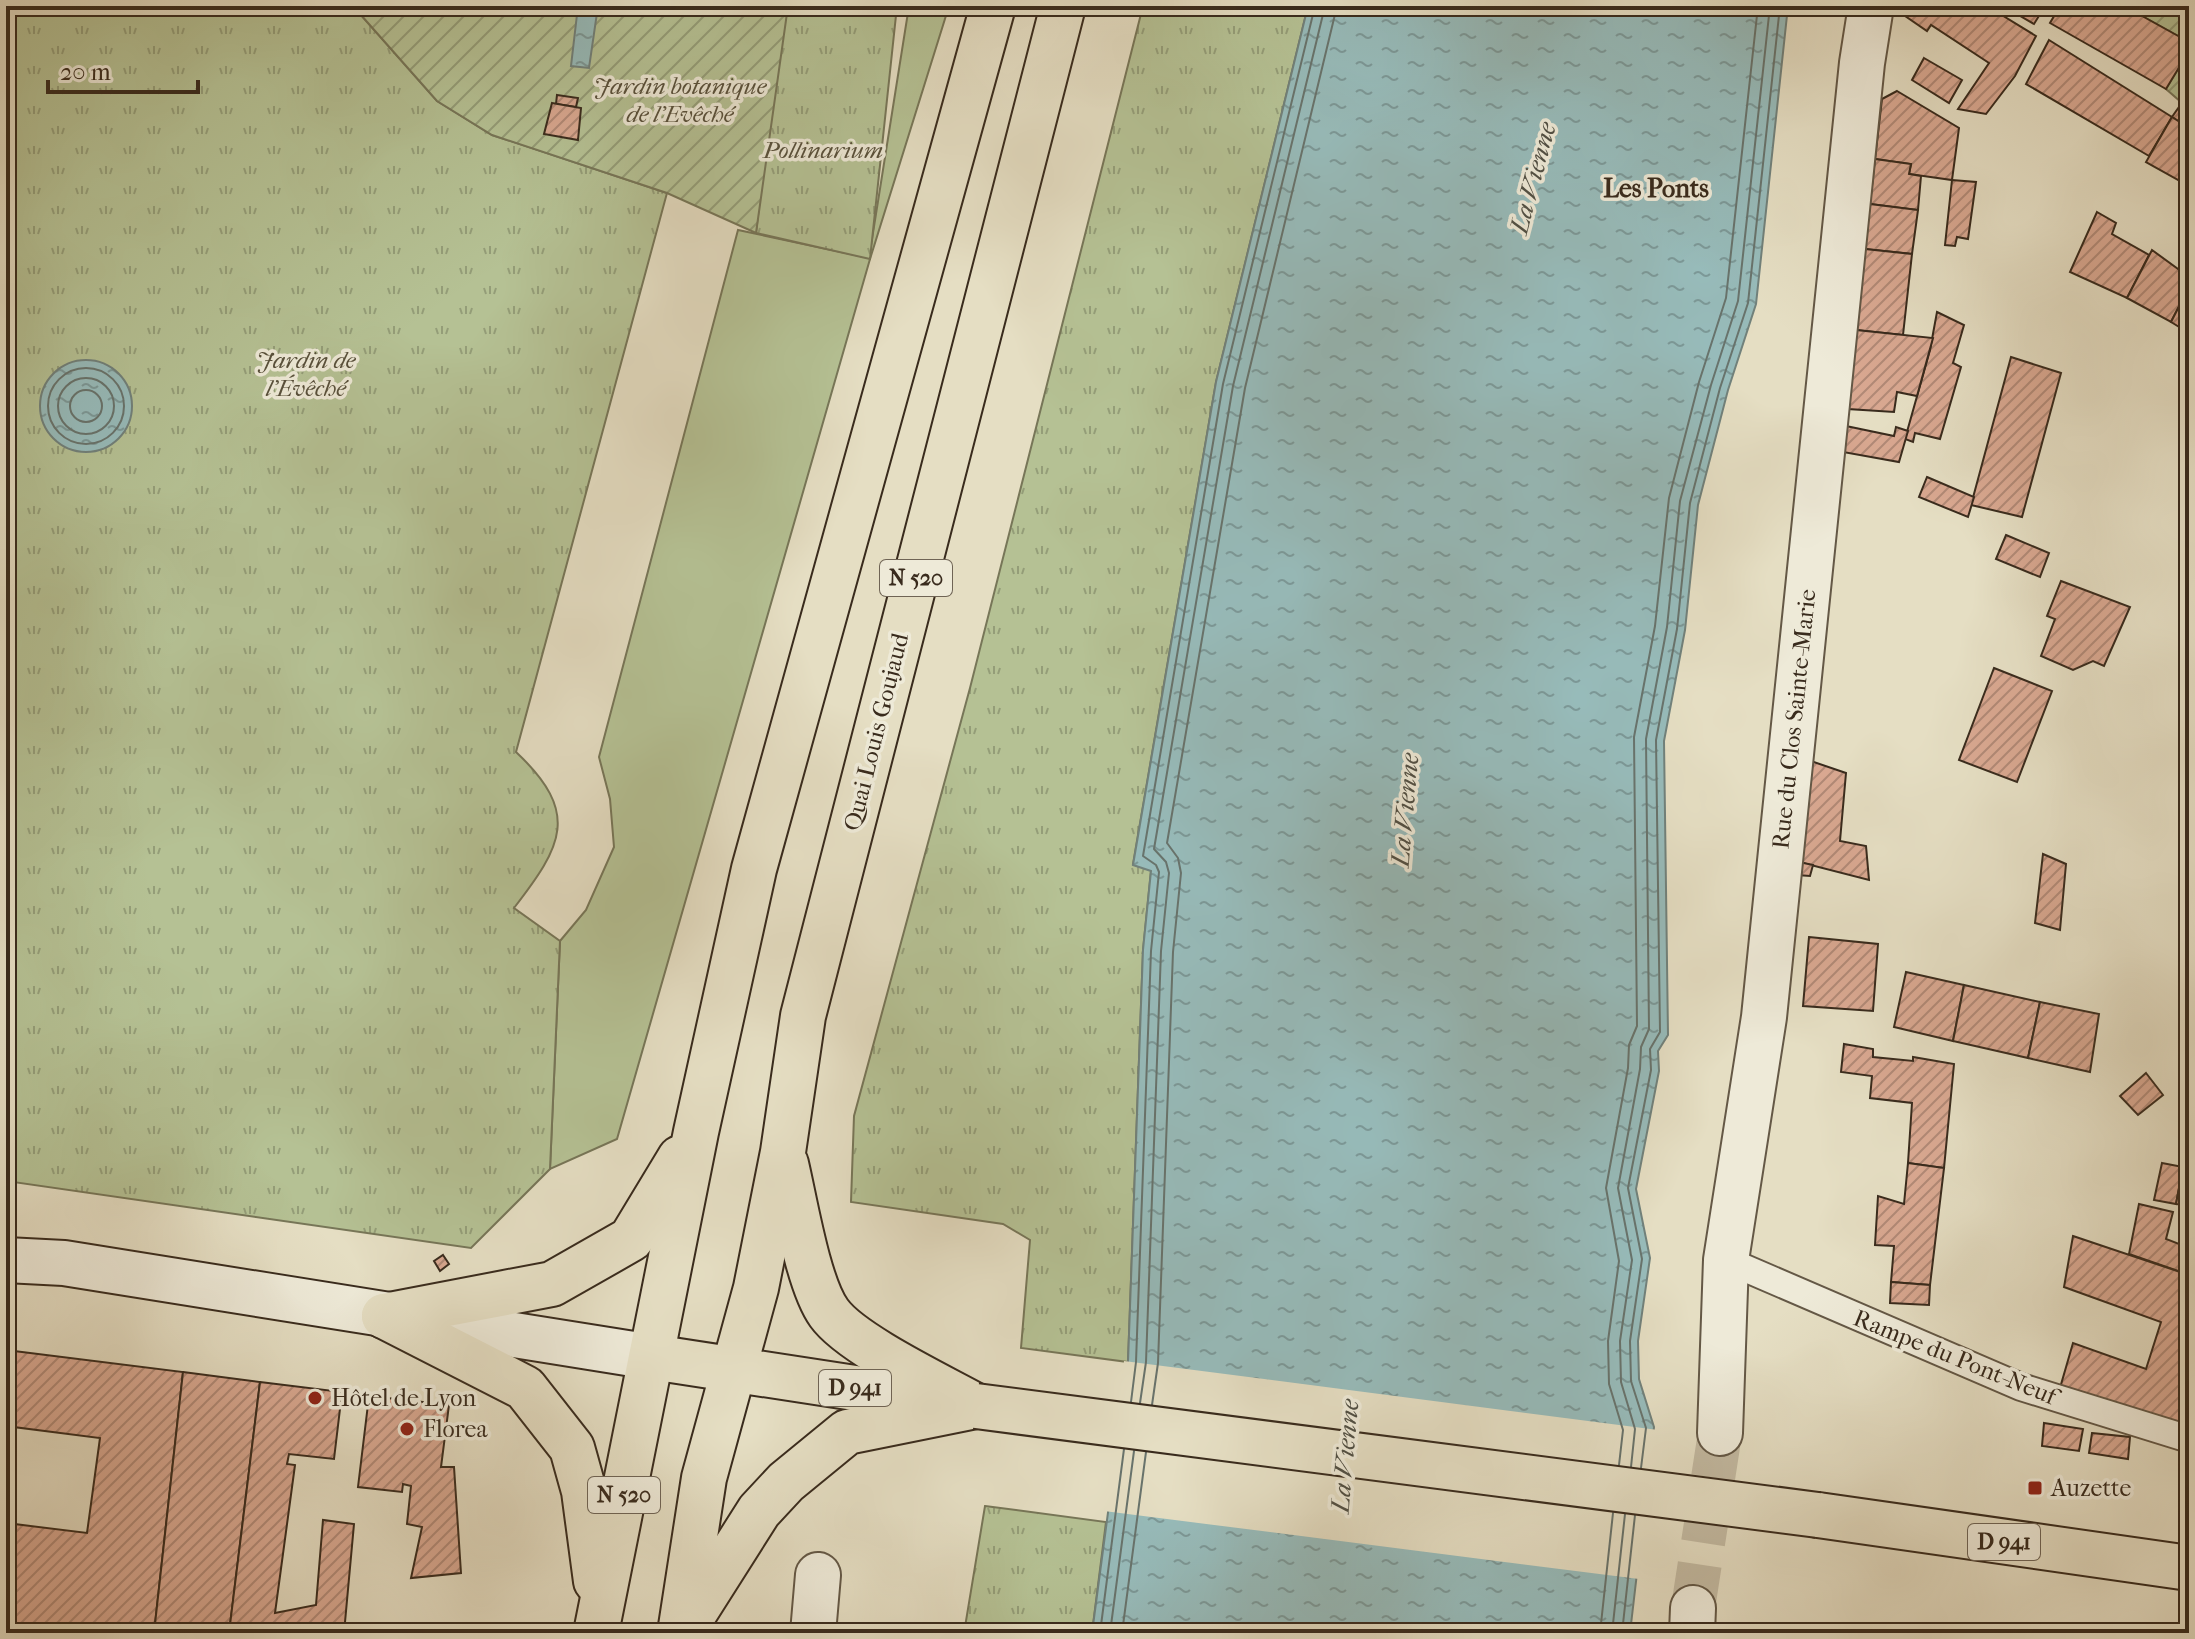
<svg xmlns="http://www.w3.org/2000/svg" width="2195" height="1639" viewBox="0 0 2195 1639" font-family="'IM FELL French Canon',serif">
<defs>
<pattern id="park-tufts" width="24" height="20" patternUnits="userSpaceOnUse" patternTransform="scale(2)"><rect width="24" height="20" fill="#b5c194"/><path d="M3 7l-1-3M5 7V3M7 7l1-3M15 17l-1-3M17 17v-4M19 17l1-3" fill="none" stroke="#949d78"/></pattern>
<pattern id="garden-furrows" width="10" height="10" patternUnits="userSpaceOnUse" patternTransform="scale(2)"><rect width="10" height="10" fill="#b5c194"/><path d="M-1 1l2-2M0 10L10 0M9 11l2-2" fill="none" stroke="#949d78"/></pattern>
<pattern id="water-ripples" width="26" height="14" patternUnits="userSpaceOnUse" patternTransform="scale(2)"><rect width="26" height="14" fill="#97bbba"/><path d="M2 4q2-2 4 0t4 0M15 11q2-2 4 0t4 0" fill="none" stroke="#7c9897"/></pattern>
<pattern id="building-hatch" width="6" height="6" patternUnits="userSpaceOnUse" patternTransform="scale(2)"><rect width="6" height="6" fill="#d9a891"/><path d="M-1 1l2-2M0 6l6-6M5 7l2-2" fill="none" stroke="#b18976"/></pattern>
</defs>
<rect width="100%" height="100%" fill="#e5dec3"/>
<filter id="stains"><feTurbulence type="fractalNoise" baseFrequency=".0025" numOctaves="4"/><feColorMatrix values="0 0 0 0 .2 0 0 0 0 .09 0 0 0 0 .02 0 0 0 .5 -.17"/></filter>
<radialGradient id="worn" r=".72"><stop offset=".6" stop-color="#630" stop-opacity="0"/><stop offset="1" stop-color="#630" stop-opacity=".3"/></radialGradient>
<!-- grass -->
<polygon fill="#b5c194" stroke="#777658" stroke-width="2" points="909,6 949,6 870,259 617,1139 550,1169 560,941 586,910 614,847 610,799 599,757 738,230 869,258"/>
<!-- park -->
<g fill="url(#park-tufts)" stroke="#777658" stroke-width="2">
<path d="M6,6H353L437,101L492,135L667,193L516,752C581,813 562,846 514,908L560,941L550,1169L471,1248L6,1181Z"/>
<polygon points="782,6 897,6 870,259 756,233"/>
<polygon points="1143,6 1308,6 1216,382 1133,864 1151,870 1143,950 1128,1362 1021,1348 1030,1240 1003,1224 851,1202 854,1116 970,688"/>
<polygon points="985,1506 1106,1522 1092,1633 964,1633"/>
</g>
<!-- garden -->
<g fill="url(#garden-furrows)" stroke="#777658" stroke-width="2">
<polygon points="353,6 788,6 756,233 667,193 492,135 437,101"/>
<polygon points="2124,6 2189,6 2189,42"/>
<polygon points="2189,51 2189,109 2166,89"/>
</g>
<!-- water -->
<g fill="url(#water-ripples)" stroke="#71817b" stroke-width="2">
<polygon points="578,6 598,6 589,68 571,66"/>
<polygon points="1308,6 1788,6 1756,304 1728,390 1698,505 1685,630 1664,741 1668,1035 1658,1051 1659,1071 1636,1189 1650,1258 1638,1341 1639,1379 1654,1427 1630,1633 1092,1633 1128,1362 1143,950 1151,871 1133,865 1216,382"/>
<circle cx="86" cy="406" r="46"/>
</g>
<!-- pier -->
<polygon fill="#e5dec3" points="1124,1361 1658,1430 1639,1579 1104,1511"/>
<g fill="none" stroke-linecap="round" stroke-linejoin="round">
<!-- shore -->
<g stroke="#68736c" stroke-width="2">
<circle cx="86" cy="406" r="38"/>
<circle cx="86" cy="406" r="28"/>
<circle cx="86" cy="406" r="16"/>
<polyline points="1131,1402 1136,1362 1151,951 1159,872 1156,865 1143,856 1223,384 1315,6"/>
<polyline points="1140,1403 1146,1362 1161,951 1169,873 1166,862 1154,849 1233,386 1325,6"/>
<polyline points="1152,1405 1158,1363 1173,952 1181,873 1178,858 1167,843 1245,388 1337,6"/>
<polyline points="1619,1465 1623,1430 1609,1384 1608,1341 1619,1261 1606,1188 1628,1068 1629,1045 1637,1026 1634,737 1655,626 1669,498 1699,382 1726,298 1758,6"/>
<polyline points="1631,1467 1635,1429 1621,1382 1620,1341 1632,1260 1618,1188 1640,1069 1641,1047 1649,1029 1646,739 1667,627 1680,501 1711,385 1738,301 1770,6"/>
<polyline points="1641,1468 1646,1428 1631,1381 1630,1341 1642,1259 1628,1188 1651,1070 1650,1049 1660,1032 1656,740 1677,629 1690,503 1720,388 1748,303 1780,6"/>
<polyline points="1100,1633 1124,1449"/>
<polyline points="1110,1633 1134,1451"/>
<polyline points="1122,1633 1146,1452"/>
<polyline points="1600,1633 1613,1513"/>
<polyline points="1612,1633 1625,1514"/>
<polyline points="1622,1633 1635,1515"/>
</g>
</g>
<!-- building -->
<g fill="url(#building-hatch)" stroke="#392b1d" stroke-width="2">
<polygon points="1987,6 2036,36 2015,76 1986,114 1958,109 1989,63 1931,25 1927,31 1892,7"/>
<polygon points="2019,6 2045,6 2034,24 2015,13"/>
<polygon points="2060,6 2124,6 2189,42 2189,51 2166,89 2050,23"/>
<polygon points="2049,40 2172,117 2149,156 2026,84"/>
<polygon points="1924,58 1962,80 1949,103 1912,80"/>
<polygon points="1897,91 1959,128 1952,180 1909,174 1911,164 1875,159 1882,99"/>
<polygon points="557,95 578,98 576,107 556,104"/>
<polygon points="552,103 581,108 578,140 544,134"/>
<polygon points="2181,104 2189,109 2189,128 2172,117"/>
<polygon points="2172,117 2189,128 2189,186 2146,162"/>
<polygon points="1875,159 1911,164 1909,174 1921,176 1918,210 1870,204"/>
<polygon points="1952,180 1976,182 1968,239 1957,237 1955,246 1945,245"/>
<polygon points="1870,204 1918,210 1912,254 1865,249"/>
<polygon points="2097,212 2116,223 2112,234 2149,255 2127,298 2070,272"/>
<polygon points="1865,249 1912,254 1903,335 1856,330"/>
<polygon points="2152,250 2189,277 2189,287 2171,322 2127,298"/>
<polygon points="2189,287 2189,333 2171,322"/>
<polygon points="1937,312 1964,325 1953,363 1961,367 1940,439 1915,433 1913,442 1905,439 1930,350"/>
<polygon points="1856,330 1933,338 1917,396 1897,392 1894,412 1848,409"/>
<polygon points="2011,357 2061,373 2022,517 1971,505"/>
<polygon points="1846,426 1894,436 1896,427 1908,431 1899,462 1843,452"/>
<polygon points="1927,477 1974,497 1968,517 1919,497"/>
<polygon points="2006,535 2049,553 2040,577 1996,559"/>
<polygon points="2061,581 2130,607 2104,666 2093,661 2073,670 2041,656 2055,619 2047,616"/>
<polygon points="1994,668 2052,691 2017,782 1959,760"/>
<polygon points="1805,759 1846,773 1840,841 1866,846 1869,880 1799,862"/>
<polygon points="2043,854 2066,864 2060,930 2035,923"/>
<polygon points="1799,862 1813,865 1810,876 1797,875"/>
<polygon points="1809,937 1878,944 1873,1011 1803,1006"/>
<polygon points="1906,972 1964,985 1953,1041 1894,1027"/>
<polygon points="1964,985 2040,1002 2028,1058 1953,1041"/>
<polygon points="2040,1002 2099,1014 2090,1072 2028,1058"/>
<polygon points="1844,1044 1873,1049 1873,1057 1913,1061 1913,1057 1954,1064 1944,1168 1908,1163 1912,1103 1870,1098 1872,1076 1841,1072"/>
<polygon points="2146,1073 2163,1095 2138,1115 2120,1096"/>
<polygon points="2189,1138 2189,1168 2183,1167"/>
<polygon points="1908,1163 1944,1168 1930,1285 1891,1282 1894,1246 1875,1245 1878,1196 1904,1204"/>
<polygon points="2162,1163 2183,1167 2176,1204 2154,1200"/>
<polygon points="2183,1167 2189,1168 2189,1206 2176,1204"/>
<polygon points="2139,1204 2173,1212 2166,1239 2187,1247 2181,1272 2129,1254"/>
<polygon points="2073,1236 2189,1275 2189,1438 2060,1388 2073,1343 2146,1369 2161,1322 2064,1287"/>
<polygon points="443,1255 449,1264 440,1271 434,1261"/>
<polygon points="1891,1282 1930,1285 1929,1305 1890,1303"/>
<polygon points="6,1350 183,1372 154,1633 6,1633 6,1523 87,1533 100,1438 6,1426"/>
<polygon points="183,1372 260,1382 229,1633 154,1633"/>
<polygon points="260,1382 342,1392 334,1459 289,1454 287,1464 295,1465 275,1613 316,1605 323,1520 354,1524 344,1633 229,1633"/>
<polygon points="369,1396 449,1405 441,1467 454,1467 461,1573 411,1578 422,1527 407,1524 411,1486 403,1484 402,1492 358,1487"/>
<polygon points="2044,1423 2083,1429 2079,1451 2042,1446"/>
<polygon points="2092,1433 2130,1437 2128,1459 2089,1453"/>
</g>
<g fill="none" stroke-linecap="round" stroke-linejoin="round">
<!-- street-tunnel -->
<polyline stroke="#c3baa2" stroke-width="44" stroke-dasharray="44 22" stroke-linecap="butt" points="1693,1608 1720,1433"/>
<!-- lane casing -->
<g stroke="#645846" stroke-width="30">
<polyline id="lane" points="1726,1260 2021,1387 2189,1439"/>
</g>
<!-- street casing -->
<g stroke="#645846" stroke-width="48">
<g id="street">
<polyline points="1720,1433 1726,1260 1764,1017 1862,63 1871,6"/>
<polyline points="813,1633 818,1575"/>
<polyline points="1692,1633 1693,1608"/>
</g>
</g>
<!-- secondary casing -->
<g stroke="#392b1d" stroke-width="48">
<polyline id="secondary" points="6,1260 64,1263 652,1357"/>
</g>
<!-- primary casing -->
<g stroke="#392b1d" stroke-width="48">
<g id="primary">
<path d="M786,1164C795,1202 808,1284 829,1313C851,1344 940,1386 976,1406"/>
<polyline points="384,1316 525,1388 572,1448 584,1491 596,1581"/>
<polyline points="384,1316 552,1284 631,1239 680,1158"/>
<polyline points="652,1357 946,1402"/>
<polyline points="1818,1515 2189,1568"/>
<polyline points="688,1623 759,1511 786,1482 847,1432 976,1406"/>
<polyline points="596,1633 696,1132 754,869 993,6"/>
<polyline points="680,1633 704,1478 756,1288 783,1152 803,1016 1063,6"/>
</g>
</g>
<!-- lane -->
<use href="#lane" stroke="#eeead8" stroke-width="26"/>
<!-- street -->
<use href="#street" stroke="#eeead8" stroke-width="44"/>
<!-- secondary -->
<use href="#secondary" stroke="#eeead8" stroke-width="44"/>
<!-- primary -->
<use href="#primary" stroke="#e5dec3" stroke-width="44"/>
<!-- primary-bridge casing -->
<g stroke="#392b1d" stroke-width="48" stroke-linecap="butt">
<polyline id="primary-bridge" points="976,1406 1818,1515"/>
</g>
<!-- primary-bridge -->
<use href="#primary-bridge" stroke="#e5dec3" stroke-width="44"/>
</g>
<!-- markers -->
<g fill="#8f2418" stroke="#eeead8" stroke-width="3">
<circle cx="315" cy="1398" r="8"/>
<circle cx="407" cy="1429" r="8"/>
<rect x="2027" y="1480" width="16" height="16" rx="4"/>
</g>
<g text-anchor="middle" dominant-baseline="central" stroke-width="7" stroke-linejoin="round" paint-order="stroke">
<!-- shield labels -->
<g fill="#eeead8" stroke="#6f6455" stroke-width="2">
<rect x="880" y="560" width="72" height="36" rx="6"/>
<rect x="819" y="1370" width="72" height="36" rx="6"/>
<rect x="588" y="1477" width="72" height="36" rx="6"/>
<rect x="1968" y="1524" width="72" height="36" rx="6"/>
</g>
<g font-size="22" font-weight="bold" fill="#392b1d">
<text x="916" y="578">N 520</text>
<text x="855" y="1388">D 941</text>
<text x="624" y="1495">N 520</text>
<text x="2004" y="1542">D 941</text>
</g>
<!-- park labels -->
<g font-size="24" font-style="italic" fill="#58503b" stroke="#eeead8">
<text x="680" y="86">Jardin botanique<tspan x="680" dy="28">de l'Evêché</tspan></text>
<text x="823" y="150">Pollinarium</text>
<text x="306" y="360">Jardin de<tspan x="306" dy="28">l'Évêché</tspan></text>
</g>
<!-- street labels -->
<g font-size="24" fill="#392b1d" stroke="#eeead8">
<text transform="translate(1794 719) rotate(-84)">Rue du Clos Sainte-Marie</text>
<text transform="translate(876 732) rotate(-76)">Quai Louis Goujaud</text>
<text transform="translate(1955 1357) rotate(22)">Rampe du Pont-Neuf</text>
</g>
<!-- poi labels -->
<g font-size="24" fill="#392b1d" stroke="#eeead8" text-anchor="start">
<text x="331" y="1398">Hôtel de Lyon</text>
<text x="423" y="1429">Florea</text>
<text x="2051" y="1488">Auzette</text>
</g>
<!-- water labels -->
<g font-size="26" font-style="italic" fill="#504f44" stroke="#eeead8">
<text transform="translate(1533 178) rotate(-75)">La Vienne</text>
<text transform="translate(1405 810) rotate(-85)">La Vienne</text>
<text transform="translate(1345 1456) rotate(-85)">La Vienne</text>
</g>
<!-- neighbourhood labels -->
<g font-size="26" font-weight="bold" fill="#392b1d" stroke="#eeead8">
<text x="1656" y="188">Les Ponts</text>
</g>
</g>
<!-- margin -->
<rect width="2195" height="1639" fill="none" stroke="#e5dec3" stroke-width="32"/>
<rect x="8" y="8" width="2179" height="1623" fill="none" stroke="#392b1d" stroke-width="4"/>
<rect x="16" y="16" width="2163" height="1607" fill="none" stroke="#392b1d" stroke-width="2"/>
<!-- scale -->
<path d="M48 80v12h150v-12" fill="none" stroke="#392b1d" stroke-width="4"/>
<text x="60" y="80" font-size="24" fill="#392b1d" stroke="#eeead8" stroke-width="6" paint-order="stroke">20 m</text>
<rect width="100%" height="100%" filter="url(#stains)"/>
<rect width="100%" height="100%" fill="url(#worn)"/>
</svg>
